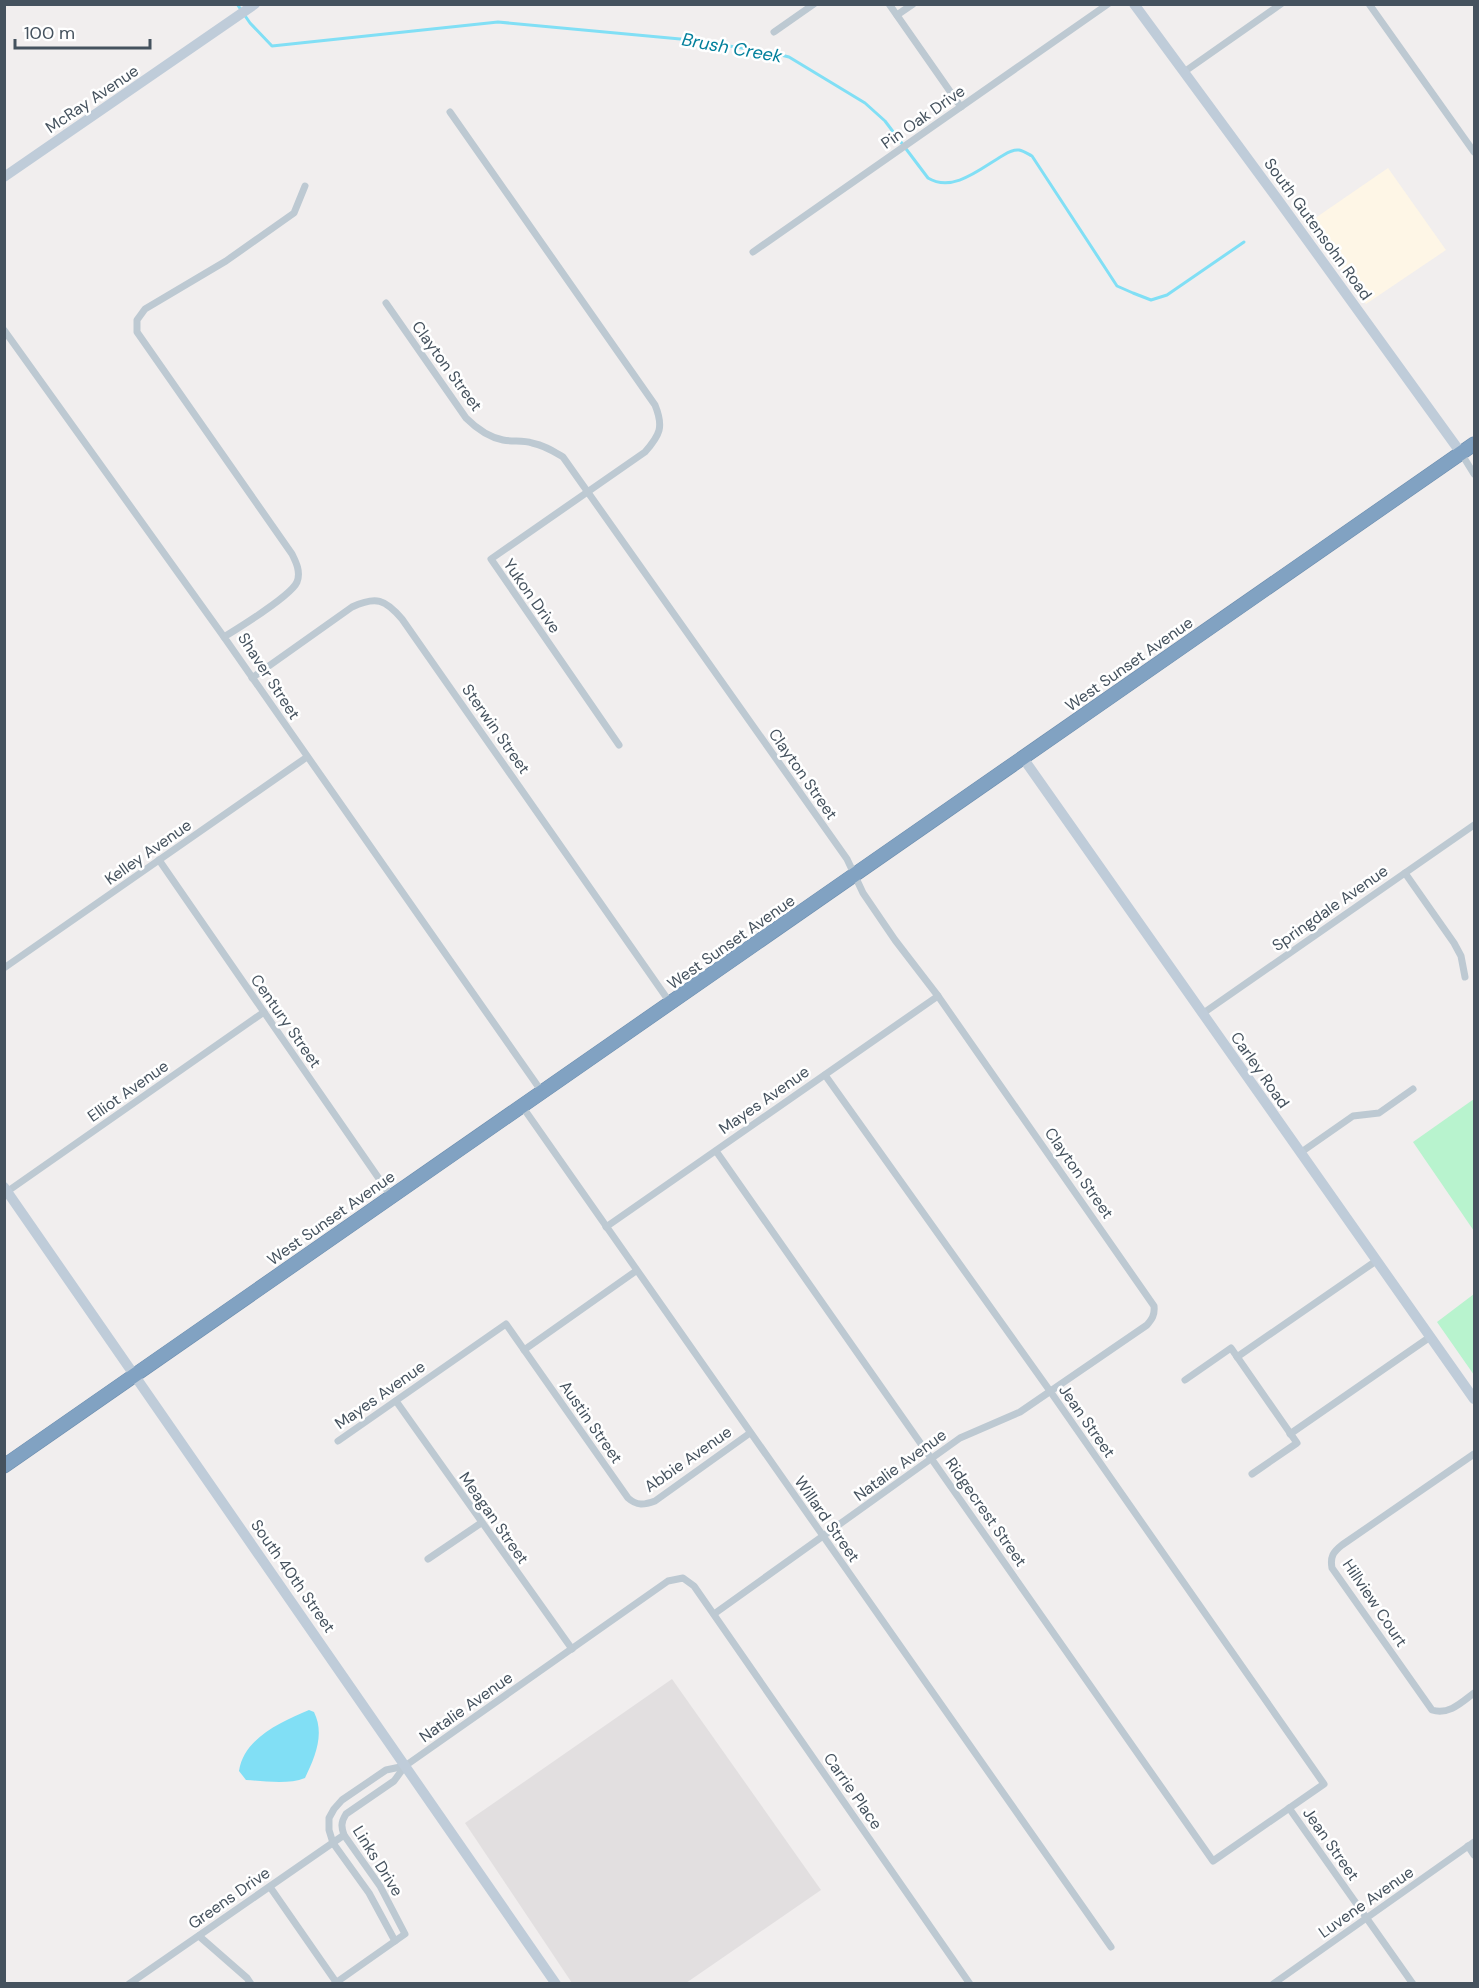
<svg xmlns="http://www.w3.org/2000/svg" width="1479" height="1988" viewBox="0 0 1479 1988" font-family="'DM Sans',sans-serif">
<rect width="100%" height="100%" fill="#f1eeee"/>
<!-- commercial -->
<polygon fill="#fef6e6" points="1388,168 1446,250 1366,304 1308,223"/>
<!-- education -->
<polygon fill="#e2dfe0" points="672,1679 821,1890 686,1983 572,1983 465,1823"/>
<!-- green -->
<g fill="#b8f3ce">
<polygon points="1474,1099 1474,1231 1413,1142"/>
<polygon points="1474,1294 1474,1293 1474,1375 1437,1322"/>
</g>
<!-- water -->
<path fill="#81dff5" d="M309,1710L314,1712C325,1734 315,1757 305,1778C288,1785 264,1781 246,1780L239,1771C244,1738 281,1722 309,1710Z"/>
<g fill="none" stroke-linecap="round" stroke-linejoin="round">
<!-- stream -->
<path stroke="#81dff5" stroke-width="3" d="M237,4L250,23L272,46L498,22L691,40L773,53L789,57L865,103L885,121L928,178C953,193 980,169 1002,156C1007,153 1012,149 1019,150C1024,151 1028,154 1032,156L1117,286L1133,293L1151,300L1167,295L1244,242"/>
<!-- highway casing -->
<g stroke="#6c8dae" stroke-width="15">
<polyline id="highway" points="4,1466 1474,444"/>
</g>
<!-- street -->
<g stroke="#bdc9d2" stroke-width="7">
<polyline points="889,4 961,107"/>
<polyline points="1369,4 1474,152"/>
<polyline points="897,15 913,4"/>
<polyline points="774,32 814,4"/>
<polyline points="1184,72 1281,4"/>
<path d="M450,112L655,405C664,427 660,435 645,452L491,559L619,745"/>
<path d="M305,186L294,213L226,261L145,309L137,320V332L292,554C296,562 301,572 297,582C291,596 240,627 224,637L542,1092"/>
<polyline points="753,252 1108,4"/>
<path d="M386,303L466,418C477,429 488,437 503,440C513,442 523,440 532,443C544,445 553,451 563,457L847,859L863,893L895,940L938,996L1154,1306C1155,1315 1152,1319 1147,1325L1020,1412L960,1438L714,1614"/>
<polyline points="4,330 224,637"/>
<polyline points="1461,453 1474,474"/>
<path d="M252,678L352,607C376,596 385,599 402,619L671,1004"/>
<polyline points="159,860 391,1196"/>
<polyline points="1405,873 1454,943 1461,956 1465,977"/>
<polyline points="4,968 307,757"/>
<polyline points="1202,1014 1474,825"/>
<polyline points="522,1106 1111,1947"/>
<polyline points="716,1151 1213,1861 1324,1784 1050,1391 825,1075"/>
<polyline points="1300,1153 1353,1116 1379,1113 1413,1089"/>
<polyline points="8,1191 264,1012"/>
<polyline points="606,1227 938,996"/>
<polyline points="524,1350 636,1271"/>
<polyline points="1237,1357 1376,1261"/>
<polyline points="1185,1380 1231,1348 1297,1443 1252,1474"/>
<polyline points="396,1401 572,1649"/>
<polyline points="1290,1434 1430,1337"/>
<path d="M338,1441L506,1324L628,1498C637,1506 644,1505 655,1501L750,1433"/>
<path d="M1474,1454L1342,1545C1333,1552 1330,1557 1332,1568L1432,1710C1449,1715 1461,1703 1474,1693"/>
<polyline points="428,1559 481,1523"/>
<polyline points="1289,1808 1413,1984"/>
<polyline points="1468,1846 1474,1855"/>
<polyline points="270,1887 336,1982"/>
<polyline points="199,1936 247,1978 251,1984"/>
<polyline points="395,1941 369,1893 333,1843 329,1830 329,1818 334,1809 342,1800 386,1770 405,1766"/>
<polyline points="129,1984 344,1835"/>
<path d="M334,1984L405,1934L380,1886L344,1835C341,1827 341,1822 346,1814L394,1781L405,1766L668,1581L683,1578L694,1586L970,1984"/>
<polyline points="1273,1984 1474,1842"/>
</g>
<!-- secondary -->
<g stroke="#bfccd9" stroke-width="10">
<polyline points="1134,4 1276,197 1461,453"/>
<polyline points="4,177 255,4"/>
<polyline points="1023,758 1474,1399"/>
<polyline points="4,1187 556,1984"/>
</g>
<!-- highway -->
<use href="#highway" stroke="#81a2c2" stroke-width="14"/>
</g>
<g text-anchor="middle" dominant-baseline="central" stroke-width="5" stroke-linejoin="round" paint-order="stroke">
<!-- street labels -->
<g font-size="16" fill="#45525e" stroke="#fff">
<text transform="translate(92 99) rotate(-34)">McRay Avenue</text>
<text transform="translate(923 117) rotate(-35)">Pin Oak Drive</text>
<text transform="translate(1318 229) rotate(54)">South Gutensohn Road</text>
<text transform="translate(447 366) rotate(54)">Clayton Street</text>
<text transform="translate(532 596) rotate(55)">Yukon Drive</text>
<text transform="translate(1129 664) rotate(-35)">West Sunset Avenue</text>
<text transform="translate(269 676) rotate(57)">Shaver Street</text>
<text transform="translate(496 729) rotate(55)">Sterwin Street</text>
<text transform="translate(803 774) rotate(55)">Clayton Street</text>
<text transform="translate(148 852) rotate(-35)">Kelley Avenue</text>
<text transform="translate(1330 908) rotate(-35)">Springdale Avenue</text>
<text transform="translate(731 942) rotate(-35)">West Sunset Avenue</text>
<text transform="translate(286 1021) rotate(55)">Century Street</text>
<text transform="translate(1260 1070) rotate(55)">Carley Road</text>
<text transform="translate(128 1091) rotate(-35)">Elliot Avenue</text>
<text transform="translate(764 1100) rotate(-35)">Mayes Avenue</text>
<text transform="translate(1079 1173) rotate(55)">Clayton Street</text>
<text transform="translate(331 1218) rotate(-35)">West Sunset Avenue</text>
<text transform="translate(380 1395) rotate(-35)">Mayes Avenue</text>
<text transform="translate(1087 1421) rotate(55)">Jean Street</text>
<text transform="translate(591 1422) rotate(55)">Austin Street</text>
<text transform="translate(688 1459) rotate(-35)">Abbie Avenue</text>
<text transform="translate(900 1465) rotate(-36)">Natalie Avenue</text>
<text transform="translate(986 1512) rotate(55)">Ridgecrest Street</text>
<text transform="translate(494 1518) rotate(55)">Meagan Street</text>
<text transform="translate(827 1519) rotate(55)">Willard Street</text>
<text transform="translate(293 1576) rotate(55)">South 40th Street</text>
<text transform="translate(1375 1603) rotate(56)">Hillview Court</text>
<text transform="translate(466 1707) rotate(-35)">Natalie Avenue</text>
<text transform="translate(853 1791) rotate(55)">Carrie Place</text>
<text transform="translate(1331 1844) rotate(55)">Jean Street</text>
<text transform="translate(378 1861) rotate(58)">Links Drive</text>
<text transform="translate(229 1898) rotate(-35)">Greens Drive</text>
<text transform="translate(1366 1902) rotate(-35)">Luvene Avenue</text>
</g>
<!-- water labels -->
<g font-size="18" font-style="italic" fill="#03809c" stroke="#fff">
<text transform="translate(732 48) rotate(10)">Brush Creek</text>
</g>
</g>
<!-- border -->
<rect width="1479" height="1988" fill="none" stroke="#45525e" stroke-width="12"/>
<!-- scale -->
<path d="M15 39v9h135v-9" fill="none" stroke="#45525e" stroke-width="3"/>
<text x="24" y="39" font-size="18" fill="#45525e" stroke="#ffffff" stroke-width="4.5" paint-order="stroke">100 m</text>
</svg>
